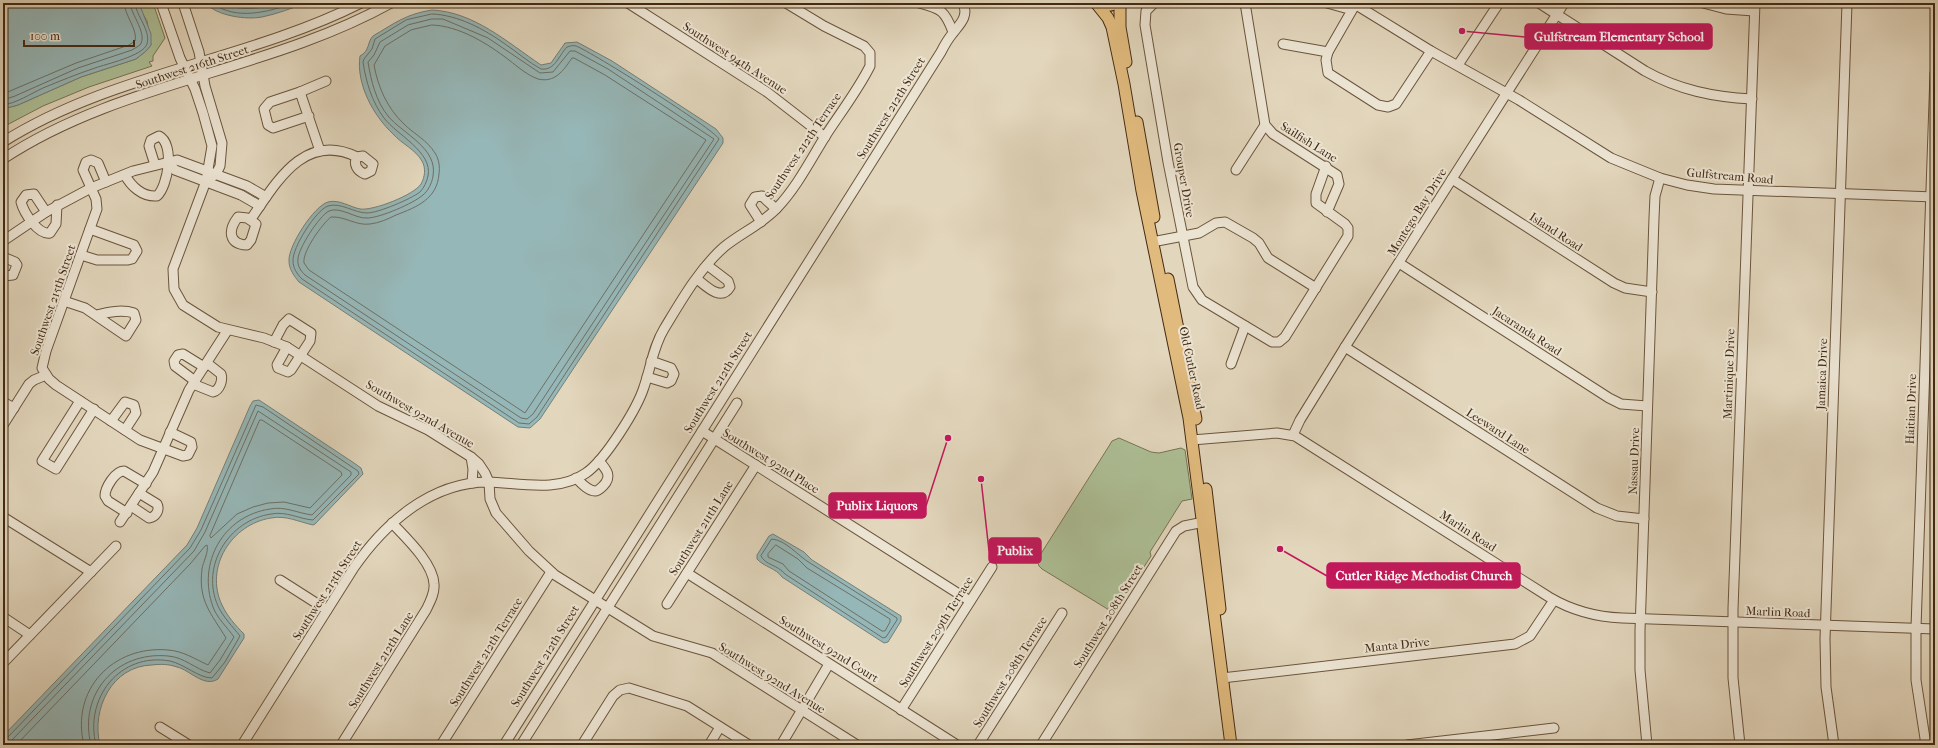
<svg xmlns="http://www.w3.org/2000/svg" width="1938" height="748" viewBox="0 0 1938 748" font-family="'IM FELL French Canon',serif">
<rect width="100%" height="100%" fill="#e2d6bc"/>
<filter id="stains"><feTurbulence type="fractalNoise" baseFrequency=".005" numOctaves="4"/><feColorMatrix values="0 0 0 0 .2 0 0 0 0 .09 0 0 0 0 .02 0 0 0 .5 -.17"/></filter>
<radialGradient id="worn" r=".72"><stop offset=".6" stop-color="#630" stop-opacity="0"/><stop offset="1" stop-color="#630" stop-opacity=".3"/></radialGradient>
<!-- green -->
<g fill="#adbf96" stroke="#787454">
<polygon points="139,3 153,3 165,38 153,56 153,61 149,62 152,66 89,87 43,106 3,127 3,109 18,105 81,77 136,59 146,51 151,45 147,21 141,11"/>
<polygon points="1119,438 1151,452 1159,453 1181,448 1185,450 1192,499 1182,501 1150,552 1151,556 1114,613 1042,569 1039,566 1037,560 1109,446 1112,441"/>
</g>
<!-- water -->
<g fill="#96b7b8" stroke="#757f76">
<polygon points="19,3 139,3 151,34 151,45 146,51 136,59 81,77 18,105 3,109 3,7"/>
<path d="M206,3H306C292,8 277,14 262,17C247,20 216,16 206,3Z"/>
<path d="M432,10C474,12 507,42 541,65L551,63L565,43L577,42L612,61L716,129L723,138V143L540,419L530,428L518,427L299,282C294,276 289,269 289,261C288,246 314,206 328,202C339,199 350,207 360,209C373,211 414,195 421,184C425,177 426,168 422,161C415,149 402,144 393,134C373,115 356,84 360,56C370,51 367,42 373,36C395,23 406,14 432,10Z"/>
<path d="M259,400L354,463L361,468L363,474L315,524L313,525C299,522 286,515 271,518C232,524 204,567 222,605C227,616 236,626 244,634V638L218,679C204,688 190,670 177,667C169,664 160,664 152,665C112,666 91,709 100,745H3V736L187,545L197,528L250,406L253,401Z"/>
<path d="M773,534L804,552L812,560L901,616V621L888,642L884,643L782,577C776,568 764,567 757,559V555L769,536Z"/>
</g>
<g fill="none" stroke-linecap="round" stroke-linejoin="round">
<!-- shore -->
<g stroke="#6c7065" stroke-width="1">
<path d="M212,3C236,21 268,12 294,3"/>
<path d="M220,3C239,11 260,9 279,3"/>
<path d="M432,14C458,15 484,29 505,44C517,52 528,62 541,69C555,71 559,55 567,47C570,46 573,45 576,46C592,52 714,129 719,139L537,417L529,424L519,423L302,279C297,274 293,268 293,261C292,248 316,210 328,206C341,202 354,213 367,213C378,213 411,199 420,192C424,188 427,181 428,176C433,152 397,135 384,118C372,102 366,82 363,62L364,59L372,49L375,39L406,20Z"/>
<path d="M432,19H443L488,38L540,73L553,72L570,51H575L608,69L714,139L533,414L527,419L521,418L305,275C301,271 297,266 298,259C298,249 319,216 329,211C340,206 356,219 367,218C380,218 414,203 423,195C428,191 432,183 433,176C438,148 403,134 388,116C376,101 371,81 368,62L374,55L380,42L408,25Z"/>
<path d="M432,25C460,26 488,44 509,60C518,67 527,75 538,79C555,83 563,71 572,58H574L605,75L706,140L525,413L309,270L304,263C302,252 322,224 331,217C345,216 356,226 370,224C379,223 388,219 396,215C417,207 437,199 439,174C440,167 439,159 435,153C427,140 414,134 404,124C387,108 378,87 374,65L385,46L411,30Z"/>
<path d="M3,94L76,63L129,45L135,41C138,30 125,16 124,3"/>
<path d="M3,100L15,96L78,68L132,50L140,45C148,34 131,15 130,3"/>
<path d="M3,105C17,103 30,94 43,88C60,81 77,74 95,68C106,64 143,56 147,44C151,30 136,16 135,3"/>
<polygon points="260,420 262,420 341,472 342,475 310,508 284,502 268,503 253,507 237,514 211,538 210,536"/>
<path d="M772,539C786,540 798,556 810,563L897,618V620L886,637L883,638L785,574C778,565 765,565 761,556Z"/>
<polygon points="776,545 798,559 807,568 890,619 890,622 885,631 882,631 789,571 783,564 768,557 768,554"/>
<path d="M3,739L8,737L190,548L201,530L256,405L263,407L358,471L359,474L313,520C299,519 287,511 271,514C229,520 200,566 218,606C223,617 233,627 240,636L225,662L212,678C199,678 184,664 170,661C120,652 84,698 96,745"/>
<path d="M3,744L11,741L194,551L205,532L258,411L351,472V475L312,515C297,513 285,506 270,509C223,516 197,563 213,607C217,618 227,627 234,637L220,660L210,673C195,669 184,657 168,656C116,651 78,694 91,745"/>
<path d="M16,745L191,563L205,546L207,545C209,552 203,562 202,569C198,601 211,613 226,638L208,665C195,659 183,651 168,650C113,645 70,690 84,745"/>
</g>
<!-- minor casing -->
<g stroke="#6b553c" stroke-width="11">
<g id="minor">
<polyline points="161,3 180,58 195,89 203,113 212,146 206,181 173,269 174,289 183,305 218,327 264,338 287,347 378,406 428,430 471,457 479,464 485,473 489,482 490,499 496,513 529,551 555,575 653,636 712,653 857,745"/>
<polyline points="183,3 199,52 205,86 222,143 220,166 216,174 212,177"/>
<polyline points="628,3 767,92 825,137"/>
<path d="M919,3C942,9 945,11 953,32"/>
<polyline points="1154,3 1146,11 1145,25 1168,162 1193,287 1202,300 1272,342 1279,342 1285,337 1348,236 1348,228 1345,224 1316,203 1316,194 1326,166"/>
<polyline points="1245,3 1265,125 1273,134 1337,175 1339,184 1327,212"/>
<polyline points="1327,3 1345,8 1355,5"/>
<polyline points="1353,3 1431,51 1519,100 1611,158 1660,178 1687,185 1714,189 1935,197"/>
<path d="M1539,3L1645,71C1679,90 1713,97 1752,99"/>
<polyline points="1703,3 1726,9 1754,11"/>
<polyline points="1283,44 1328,52 1326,60 1328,73 1378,105 1388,107 1396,104 1431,51"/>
<polyline points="1328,52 1355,5"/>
<polyline points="1458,65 1499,3"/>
<polyline points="300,92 326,81"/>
<polyline points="309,116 273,128 268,125 264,109 270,102 300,92 320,151"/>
<path d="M3,142C112,73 246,61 361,3"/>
<path d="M363,156L373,164L371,171L365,174C357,171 353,164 357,157Z"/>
<path d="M3,159C119,82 269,71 391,3"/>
<polyline points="169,163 175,170 241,195 260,206"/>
<polyline points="1236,170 1265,125"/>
<path d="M125,175C131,186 142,197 157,196C168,186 175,144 159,136L151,140L149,146L155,165"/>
<polyline points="1452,179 1614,283 1625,288 1652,292"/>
<polyline points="106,182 98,163 91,160 86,162 83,170 96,199 97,209 46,351 42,368 49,379 56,385 140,440 183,456 188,455 192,447 191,442 170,432"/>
<path d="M46,212L34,194L26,195L21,202C24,213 38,235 50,233L56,224L57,205"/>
<path d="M238,217L247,218L256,224L251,240L247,245C228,244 228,230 238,217Z"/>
<path d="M251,219C276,183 304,131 357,157"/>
<polyline points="761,222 750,205 755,197 762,196 776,209"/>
<polyline points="3,241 46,212 91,188 133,171 177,160 247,186 266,197"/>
<polyline points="1152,242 1199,233 1216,223 1225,222 1253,238 1259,243 1268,258 1316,288"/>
<polyline points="81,255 97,260 128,260 132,259 137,251 134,245 90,229"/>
<polyline points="3,257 15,262 17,265 13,275 3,276"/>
<polyline points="1399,263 1609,398 1621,404 1647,406"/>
<path d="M697,279C706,286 721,302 730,287L728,281L707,265"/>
<path d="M64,301L85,308L126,336L136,320L134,313C122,309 108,312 96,315"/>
<polyline points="274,342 283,325 289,319 311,333 310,341 291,370 288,372 278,368 277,365 287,347"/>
<polyline points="1345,347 1597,508 1617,516 1644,519"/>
<polyline points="1231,364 1245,326"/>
<polyline points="647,377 667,383 671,381 674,374 671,368 651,361"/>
<polyline points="195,381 175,366 174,361 178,355 183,354 204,367"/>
<path d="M193,384L213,392C220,390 223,380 221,374L207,363"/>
<polyline points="80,401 42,461 56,469 94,409"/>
<polyline points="3,402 14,408"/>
<polyline points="111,421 125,402 134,405 136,413 125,430"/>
<polyline points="3,425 29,384 34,380 46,375"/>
<polyline points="702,431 970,601"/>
<polyline points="1293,435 1300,420 1345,347 1564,3"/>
<path d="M1192,440L1277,433L1295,436L1549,597C1571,610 1597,617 1622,618L1935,629"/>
<polyline points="471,457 473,469 472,483"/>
<path d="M576,478C581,483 588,491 595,491C598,491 601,488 603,486C613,476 606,469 599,461"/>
<path d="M131,506L149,518C156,517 160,510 157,504L139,493"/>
<path d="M127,513L108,501L105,496C105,488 115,471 124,471L146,484"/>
<polyline points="3,517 91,572"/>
<polyline points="120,522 153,472 189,390 227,331"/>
<polyline points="687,573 957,745"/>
<polyline points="280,580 327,610"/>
<polyline points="667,604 756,465"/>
<polyline points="3,617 30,635"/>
<polyline points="3,663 116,546"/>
<polyline points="1222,678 1515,644 1530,636 1554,600"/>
<polyline points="901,710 992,567"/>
<polyline points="160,727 189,745"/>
<path d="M242,745L353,569C383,525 430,482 488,482C520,483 558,493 586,473C605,460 637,409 644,387C651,367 653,347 664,329C681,301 699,269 724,247C741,233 761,225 777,208C797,187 811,159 826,135C841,112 858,90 870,66V53L864,46L824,26L786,3"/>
<path d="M341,745L426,610C430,602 435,593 434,584C433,563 406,538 392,523"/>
<polyline points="441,745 551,572"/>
<path d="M504,745L941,52C944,46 948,39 953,33C960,24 969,16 963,3"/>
<polyline points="521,745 737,403"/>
<polyline points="582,745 613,696 620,690 629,688 687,706 749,745"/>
<polyline points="709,745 720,727"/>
<polyline points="781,745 829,664"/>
<polyline points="978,745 1062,613"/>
<polyline points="1041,745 1176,531 1184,526 1209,521"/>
<polyline points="1407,745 1554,728"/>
<polyline points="1647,745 1640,670 1640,631 1654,218 1655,196 1660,178"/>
<polyline points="1740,745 1733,678 1733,609 1755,3"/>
<polyline points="1834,745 1826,687 1825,639 1847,3"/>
<polyline points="1926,745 1916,680 1916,628 1935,73"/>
</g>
</g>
<!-- major casing -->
<g stroke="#432a12" stroke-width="13">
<g id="major">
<polyline points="1096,3 1108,18 1112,27 1124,84 1142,191 1189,418 1231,745"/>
<path d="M1096,3C1103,7 1109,7 1116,3"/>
<polyline points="1120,3 1120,27 1126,62"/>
<polyline points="1137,122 1154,217"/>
<polyline points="1168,279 1196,419"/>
<polyline points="1206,489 1220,609"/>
</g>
</g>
<!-- minor -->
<use href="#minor" stroke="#ece4d3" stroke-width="9"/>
<!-- major -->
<use href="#major" stroke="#e1bb7e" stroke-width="11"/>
</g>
<g text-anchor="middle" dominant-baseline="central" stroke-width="4" stroke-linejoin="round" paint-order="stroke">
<!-- street labels -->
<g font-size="12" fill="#432a12" stroke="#ece4d3">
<text transform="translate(735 58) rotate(33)">Southwest 94th Avenue</text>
<text transform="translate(192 67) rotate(-18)">Southwest 216th Street</text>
<text transform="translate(891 108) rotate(-58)">Southwest 212th Street</text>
<text transform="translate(1309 142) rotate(32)">Sailfish Lane</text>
<text transform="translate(803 146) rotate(-56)">Southwest 212th Terrace</text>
<text transform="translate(1730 176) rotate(5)">Gulfstream Road</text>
<text transform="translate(1184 180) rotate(80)">Grouper Drive</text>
<text transform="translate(1417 212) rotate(-58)">Montego Bay Drive</text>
<text transform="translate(1556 232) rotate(33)">Island Road</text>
<text transform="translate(53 300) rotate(-71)">Southwest 215th Street</text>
<text transform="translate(1527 331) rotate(33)">Jacaranda Road</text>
<text transform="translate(1192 368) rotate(78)">Old Cutler Road</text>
<text transform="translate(1729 374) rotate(-88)">Martinique Drive</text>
<text transform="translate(1822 374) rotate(-88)">Jamaica Drive</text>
<text transform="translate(718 382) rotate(-58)">Southwest 212th Street</text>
<text transform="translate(1911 409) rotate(-88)">Haitian Drive</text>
<text transform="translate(420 414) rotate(30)">Southwest 92nd Avenue</text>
<text transform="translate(1498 431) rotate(33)">Leeward Lane</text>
<text transform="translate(771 461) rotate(32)">Southwest 92nd Place</text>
<text transform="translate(1634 461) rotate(-88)">Nassau Drive</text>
<text transform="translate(701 528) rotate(-58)">Southwest 211th Lane</text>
<text transform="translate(1468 531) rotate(33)">Marlin Road</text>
<text transform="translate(327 590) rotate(-57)">Southwest 213th Street</text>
<text transform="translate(1778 612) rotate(2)">Marlin Road</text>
<text transform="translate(1108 616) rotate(-58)">Southwest 208th Street</text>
<text transform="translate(936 632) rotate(-58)">Southwest 209th Terrace</text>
<text transform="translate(1397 645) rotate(-6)">Manta Drive</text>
<text transform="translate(829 649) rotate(32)">Southwest 92nd Court</text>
<text transform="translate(486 652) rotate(-58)">Southwest 212th Terrace</text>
<text transform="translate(545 656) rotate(-58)">Southwest 212th Street</text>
<text transform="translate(381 660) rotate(-58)">Southwest 212th Lane</text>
<text transform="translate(1010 672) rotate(-58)">Southwest 208th Terrace</text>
<text transform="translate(772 678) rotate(32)">Southwest 92nd Avenue</text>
</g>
</g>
<!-- callouts -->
<path fill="none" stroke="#c2185b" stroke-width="1.5" d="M1462 31L1525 37M948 438L926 506M981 479L989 551M1280 549L1327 576"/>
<g fill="#c2185b" stroke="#ece4d3" stroke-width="1.5">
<circle cx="1462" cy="31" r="4"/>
<circle cx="948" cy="438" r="4"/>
<circle cx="981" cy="479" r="4"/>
<circle cx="1280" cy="549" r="4"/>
</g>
<g fill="#c2185b" stroke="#c2185b" stroke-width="1.5">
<rect x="1525" y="24" width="187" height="25" rx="4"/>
<rect x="829" y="493" width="97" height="25" rx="4"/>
<rect x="989" y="538" width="52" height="25" rx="4"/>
<rect x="1327" y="563" width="193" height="25" rx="4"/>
</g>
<g font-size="13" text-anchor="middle" font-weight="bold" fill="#fff">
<text x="1619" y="41">Gulfstream Elementary School</text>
<text x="877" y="510">Publix Liquors</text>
<text x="1015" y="555">Publix</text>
<text x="1424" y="580">Cutler Ridge Methodist Church</text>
</g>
<!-- margin -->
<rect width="1938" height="748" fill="none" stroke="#e2d6bc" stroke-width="16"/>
<rect x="4" y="4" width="1930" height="740" fill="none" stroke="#432a12" stroke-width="2"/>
<rect x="8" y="8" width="1922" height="732" fill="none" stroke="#432a12"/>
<!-- scale -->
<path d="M24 40v6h110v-6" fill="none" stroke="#432a12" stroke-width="2"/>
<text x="30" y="40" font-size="12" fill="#432a12" stroke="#ece4d3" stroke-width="3" paint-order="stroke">100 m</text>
<rect width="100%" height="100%" filter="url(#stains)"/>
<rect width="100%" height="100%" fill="url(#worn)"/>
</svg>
